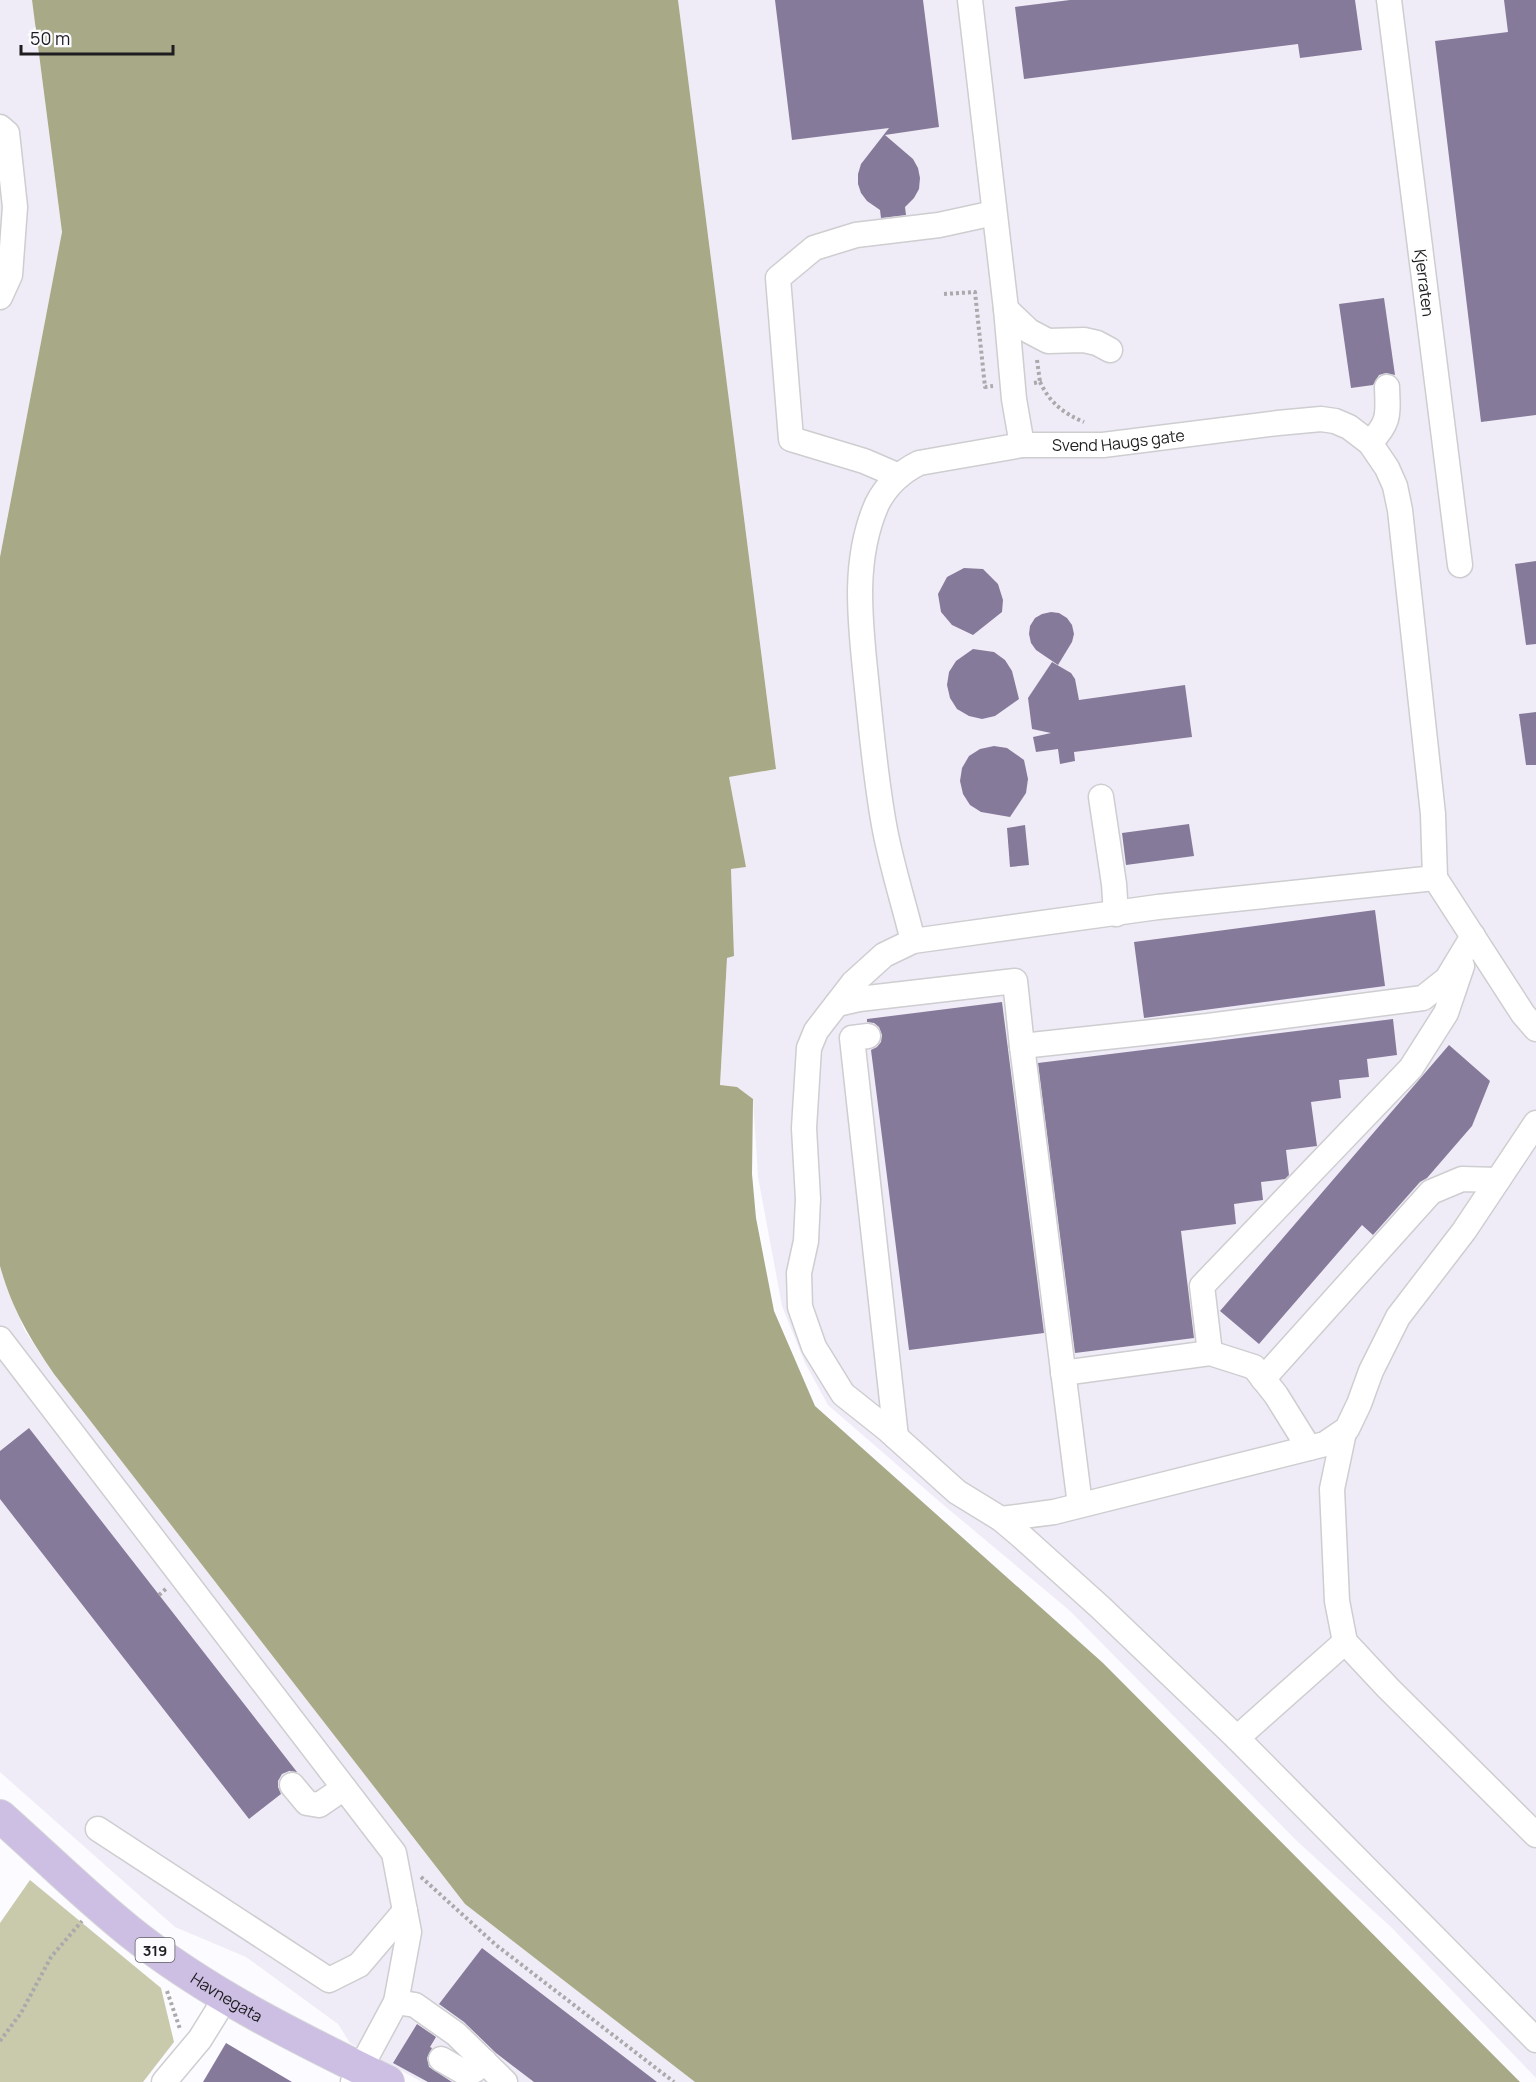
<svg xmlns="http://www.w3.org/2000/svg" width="1536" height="2082" viewBox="0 0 1536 2082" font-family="Manrope,sans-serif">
<rect width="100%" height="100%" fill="#fcfbff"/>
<!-- built -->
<g fill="#f0ecf7">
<polygon points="0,0 32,0 62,232 0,557"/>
<polygon points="678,0 1536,0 1536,2078 1392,1928 1298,1842 1069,1610 940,1502 828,1405 805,1363 782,1306 758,1177 753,1099 720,1085 727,958 734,955 731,869 746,867 729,777 776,768"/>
<polygon points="0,1266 7,1289 25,1331 54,1374 465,1904 696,2082 422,2082 350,2043 338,2024 246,1957 175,1927 0,1772"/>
</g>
<!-- green -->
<polygon fill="#c9caac" points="30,1880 161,1988 174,2042 143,2082 0,2082 0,1923"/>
<!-- water -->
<path fill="#a8a986" d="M32,0H678L776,769L729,777L746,867L731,869L734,956L727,958L720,1085L737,1087L753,1099L752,1174L756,1218L774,1311L815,1406L1103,1663L1520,2082H695L465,1904L54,1374C29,1337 12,1309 0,1266V557L62,232Z"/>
<!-- building -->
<g fill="#867a9a">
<polygon points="775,0 923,0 939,127 885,135 913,159 918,168 920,178 919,189 914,198 905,207 906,215 881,218 880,210 867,201 861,193 858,184 858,174 861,164 889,128 792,140"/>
<polygon points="1070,0 1355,0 1362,50 1300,58 1298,44 1024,79 1015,7"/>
<polygon points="1504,0 1536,0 1536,415 1481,422 1435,41 1508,32"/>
<polygon points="1384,298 1395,375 1386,373 1379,375 1373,385 1351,388 1339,304"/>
<polygon points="1536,561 1536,644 1526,645 1515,564"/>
<polygon points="964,568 983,569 998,584 1003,600 1002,612 973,635 952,625 941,612 938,594 947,577"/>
<polygon points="1051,612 1059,613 1067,618 1072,625 1074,634 1072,642 1058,665 1036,650 1031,643 1029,634 1030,626 1035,618 1042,614"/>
<polygon points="973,649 994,652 1005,660 1012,671 1019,699 995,716 982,719 969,716 957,709 950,698 947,685 949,672 956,661"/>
<polygon points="1052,662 1071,673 1075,679 1079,700 1185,685 1192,737 1074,752 1075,761 1060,764 1058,749 1036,752 1033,737 1051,733 1032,729 1028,698"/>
<polygon points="1536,712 1536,765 1526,765 1519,714"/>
<polygon points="994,746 1007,748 1024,760 1028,779 1026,793 1010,817 981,812 970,805 963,794 960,781 962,768 969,756 980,749"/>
<polygon points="1189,824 1194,856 1126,865 1122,833"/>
<polygon points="1025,825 1029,865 1010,867 1007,828"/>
<polygon points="1375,910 1385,986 1144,1018 1134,942"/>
<polygon points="1002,1002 1044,1333 909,1350 871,1050 877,1047 881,1042 882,1035 879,1027 874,1023 867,1022 867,1019"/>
<polygon points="1393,1019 1397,1055 1367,1059 1369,1077 1339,1080 1341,1098 1311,1102 1317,1146 1286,1150 1289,1175 1285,1179 1261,1182 1263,1200 1234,1204 1236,1224 1181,1231 1194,1338 1075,1353 1038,1063"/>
<polygon points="1449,1045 1490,1081 1472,1126 1427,1178 1420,1182 1373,1235 1362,1225 1259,1344 1220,1311"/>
<polygon points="29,1428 297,1772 289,1771 282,1774 278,1781 278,1787 281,1794 249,1819 0,1499 0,1451"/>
<polygon points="482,1948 657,2082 534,2082 496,2053 464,2022 439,2004"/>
<polygon points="417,2024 436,2037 430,2047 432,2048 427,2058 429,2067 452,2082 428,2082 393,2063"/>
<polygon points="226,2043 292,2082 203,2082"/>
</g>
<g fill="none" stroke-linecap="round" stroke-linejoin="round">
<!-- minor casing -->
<g stroke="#cecdd0" stroke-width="27">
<g id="minor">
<polyline points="970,0 1006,309 1014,399 1022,445"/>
<path id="s1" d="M1389,0L1460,565"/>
<polyline points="0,127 7,133 15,207 10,275 0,297"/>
<polyline points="1006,309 1029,331 1048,341 1084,340 1097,343 1110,350"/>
<path d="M1370,443C1390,421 1388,416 1387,387"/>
<polyline points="899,476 864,461 791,439 778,278 814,248 856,235 939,225 994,213"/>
<polyline points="1101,797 1114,884 1116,914"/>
<polyline points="1435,878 1158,907 913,941 884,955 853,983 816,1031 809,1048 804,1128 808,1199 806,1241 799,1273 800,1307 814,1347 843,1394 887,1429 957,1492 1001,1519 1020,1535 1100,1607 1237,1738 1536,2040"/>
<polyline points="1435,878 1523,1014 1536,1029"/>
<path id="s2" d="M913,941C904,904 892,867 885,830C876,783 872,736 867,689C861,627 851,563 877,504C886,486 901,472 919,463L1022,445H1103L1278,423L1321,419L1335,421L1349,427L1370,443L1387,468L1395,486L1400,510L1433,814L1435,878"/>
<polyline points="837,1004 859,999 1015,981 1022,1046 1208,1026 1423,998 1447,979 1473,936"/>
<polyline points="868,1036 852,1038 896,1437"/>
<polyline points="1022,1046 1080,1505"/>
<polyline points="0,1339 394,1853 409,1932 396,2002 353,2082"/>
<polyline points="1210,1353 1202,1286 1411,1068 1446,1013 1462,966"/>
<polyline points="1063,1373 1210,1353 1254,1367 1276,1395 1309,1448"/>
<polyline points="1263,1379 1431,1192 1462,1179 1498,1180"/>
<polyline points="1344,1432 1332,1489 1337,1601 1345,1642 1388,1688 1536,1835"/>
<polyline points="1001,1519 1054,1512 1325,1444 1347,1429 1359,1404 1371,1371 1398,1317 1464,1231 1536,1123"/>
<polyline points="1237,1738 1345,1642"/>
<polyline points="292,1785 307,1803 319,1805 344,1788"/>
<polyline points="98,1829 329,1980 359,1965 405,1911"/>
<polyline points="396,2002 415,2005 456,2034 505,2082"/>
<polyline points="441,2059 467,2074 475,2070 484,2061"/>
<polyline points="164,2082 200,2039 226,1997"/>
</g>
</g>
<!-- major casing -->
<g stroke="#d6d6d7" stroke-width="34">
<g id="major">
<path id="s3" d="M0,1816C43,1854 84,1895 129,1931C206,1993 300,2039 388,2082"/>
</g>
</g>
<!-- path -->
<g stroke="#aaa9ac" stroke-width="4" stroke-dasharray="3 3" stroke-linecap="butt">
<polyline points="944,294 975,292 985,387 993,386"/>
<polyline points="1037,360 1040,382"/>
<path d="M1034,383L1040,382C1050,403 1063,413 1084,422"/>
<polyline points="159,1595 167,1588"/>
<polyline points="421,1877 496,1945 674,2082"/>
<polyline points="167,1991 180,2029"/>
<polyline points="0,2041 21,2013 51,1957 82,1921"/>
</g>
<!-- minor -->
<use href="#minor" stroke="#fff" stroke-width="24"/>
<!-- major -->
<use href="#major" stroke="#cdbee3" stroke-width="32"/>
</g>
<g text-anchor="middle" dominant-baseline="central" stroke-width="4.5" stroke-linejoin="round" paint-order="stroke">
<!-- shield labels -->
<rect fill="#fcfbff" stroke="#616062" stroke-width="1.5" x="135.5" y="1938" width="39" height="24" rx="4.5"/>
<g font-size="15" font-weight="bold" fill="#1e1d1f">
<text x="155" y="1950">319</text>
</g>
<!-- street labels -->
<g font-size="16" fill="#1e1d1f" stroke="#fcfbff">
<text stroke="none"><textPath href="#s1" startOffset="285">Kjerraten</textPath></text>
<text stroke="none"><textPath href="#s2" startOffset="705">Svend Haugs gate</textPath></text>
<text stroke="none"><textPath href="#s3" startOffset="291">Havnegata</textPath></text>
</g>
</g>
<!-- scale -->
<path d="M21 45v9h152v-9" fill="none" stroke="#1e1d1f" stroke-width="3"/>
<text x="30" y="45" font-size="18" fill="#1e1d1f" stroke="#fcfbff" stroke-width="4.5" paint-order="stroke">50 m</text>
</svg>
